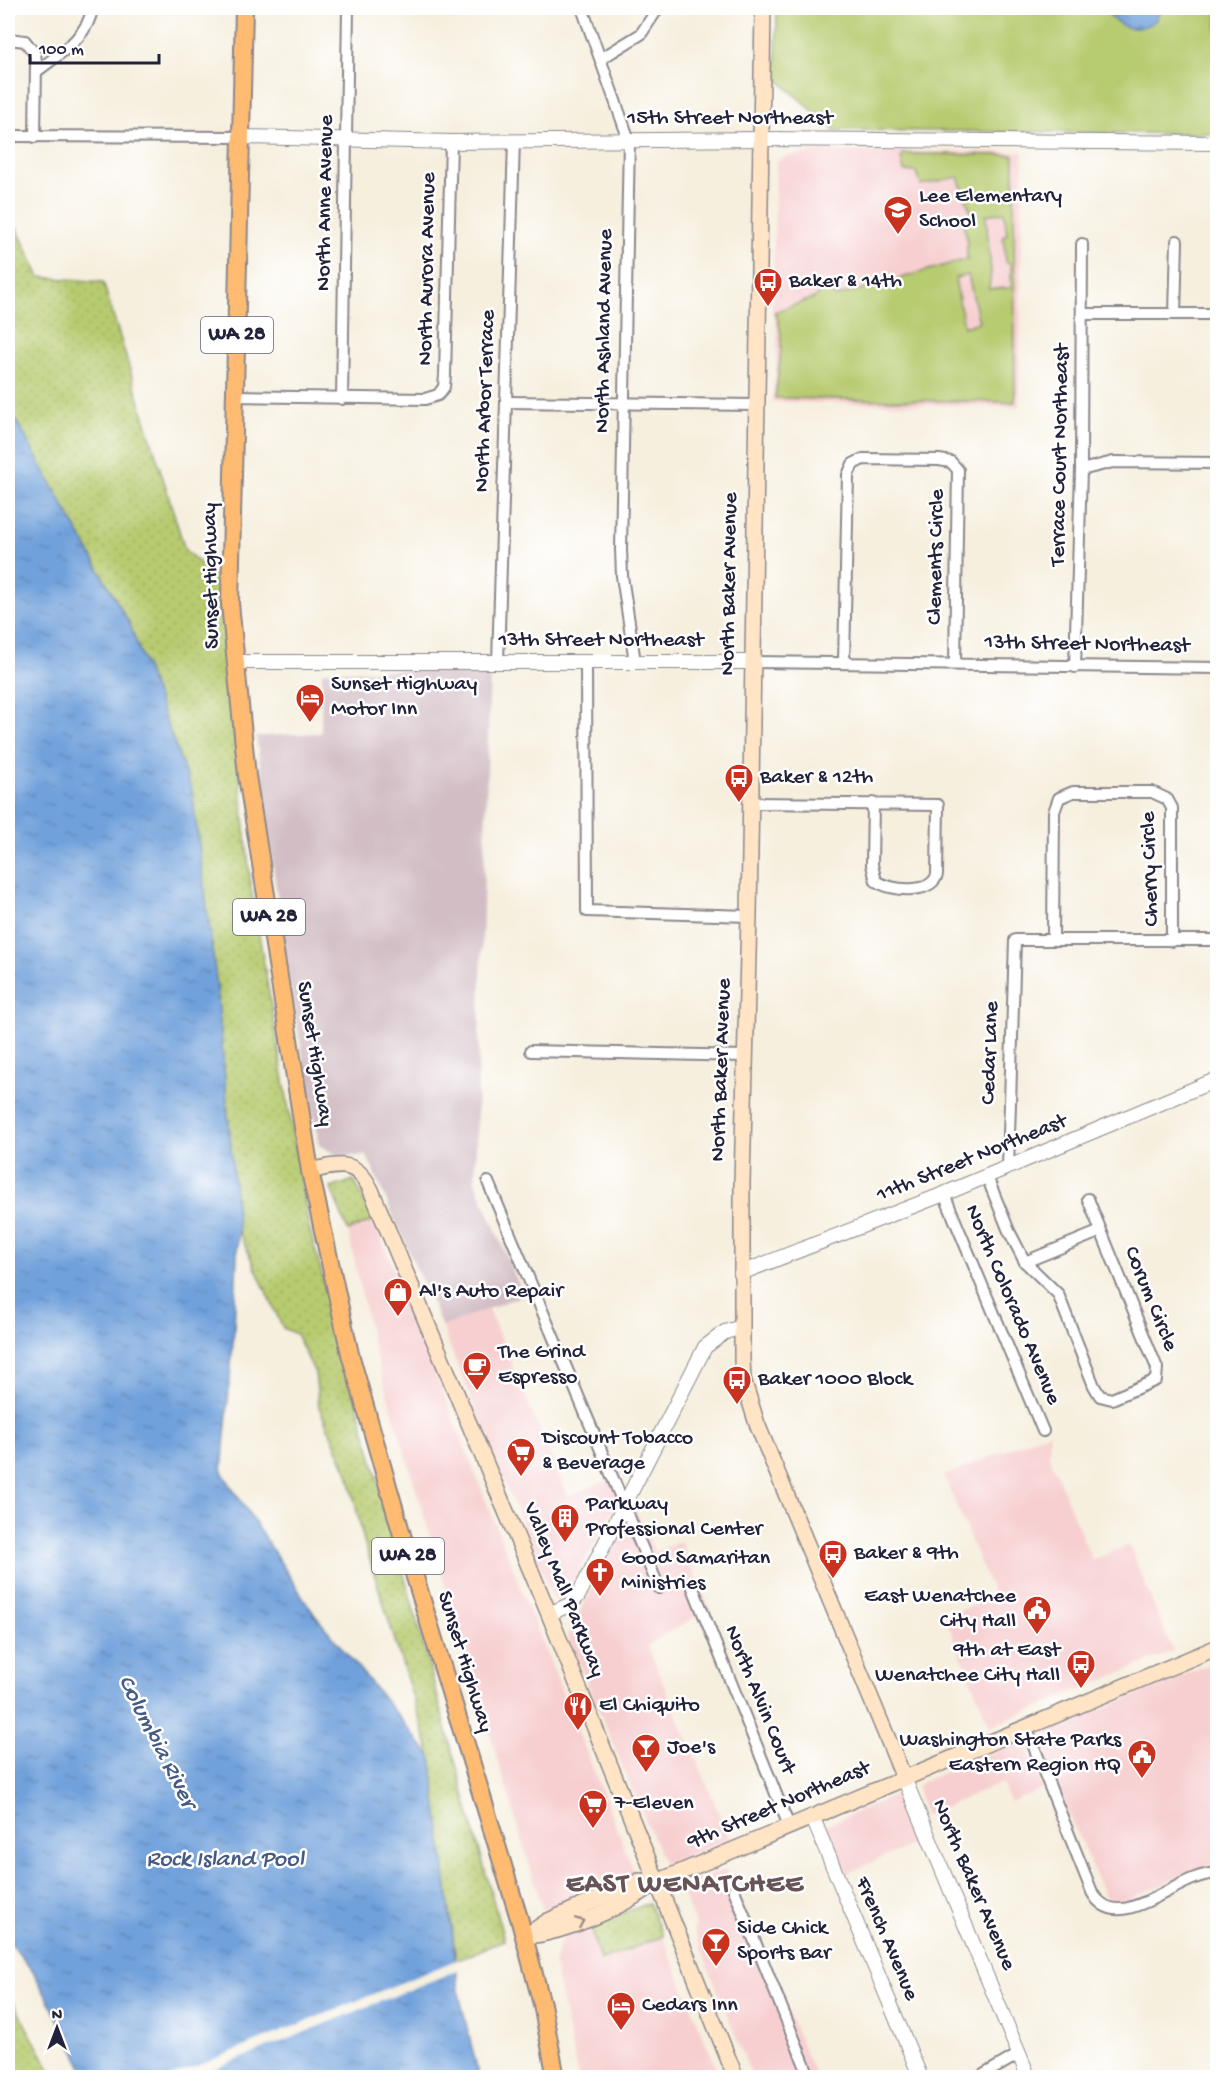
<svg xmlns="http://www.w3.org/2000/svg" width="1225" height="2085" viewBox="0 0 1225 2085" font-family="'Gochi Hand',sans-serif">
<defs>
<pattern id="park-dots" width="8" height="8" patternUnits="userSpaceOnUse" patternTransform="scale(1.5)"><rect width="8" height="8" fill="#b7cb6f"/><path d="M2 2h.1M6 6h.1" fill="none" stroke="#9dae61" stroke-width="1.8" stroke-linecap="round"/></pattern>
<pattern id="water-ripples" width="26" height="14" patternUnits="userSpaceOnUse" patternTransform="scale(1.5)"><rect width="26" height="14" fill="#71a1db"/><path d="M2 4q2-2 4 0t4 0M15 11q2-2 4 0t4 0" fill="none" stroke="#5c83b3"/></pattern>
</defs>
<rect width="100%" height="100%" fill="#fff"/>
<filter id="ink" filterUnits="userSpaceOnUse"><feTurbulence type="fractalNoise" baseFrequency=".0167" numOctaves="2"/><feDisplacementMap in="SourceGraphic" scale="12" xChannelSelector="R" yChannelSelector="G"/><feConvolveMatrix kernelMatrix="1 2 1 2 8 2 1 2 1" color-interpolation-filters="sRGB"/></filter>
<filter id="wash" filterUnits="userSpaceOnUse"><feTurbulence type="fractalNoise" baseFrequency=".008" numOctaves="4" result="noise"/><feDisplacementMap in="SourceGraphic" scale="24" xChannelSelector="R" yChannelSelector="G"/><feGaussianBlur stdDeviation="1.35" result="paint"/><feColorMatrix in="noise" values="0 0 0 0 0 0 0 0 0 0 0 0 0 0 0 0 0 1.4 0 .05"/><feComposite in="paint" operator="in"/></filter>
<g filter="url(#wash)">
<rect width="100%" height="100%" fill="#f6efde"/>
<!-- built -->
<g fill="#f7cfd0">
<polygon points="819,151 1023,152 1019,407 772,402 776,376 777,329 772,307 776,162 787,156"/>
<polygon points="374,1220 635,1874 543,1910 373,1347 348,1231"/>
<polygon points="488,1309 568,1496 619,1475 625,1488 563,1601 553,1600 442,1327"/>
<polygon points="1050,1432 1049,1456 1092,1560 1129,1545 1173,1651 990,1727 945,1617 994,1596 944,1476"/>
<polygon points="634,1506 655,1552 681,1541 710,1609 647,1645 730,1839 665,1866 567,1636"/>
<polygon points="1217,1661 1217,1863 1127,1899 1115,1901 1105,1897 1037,1742 1039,1734"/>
<polygon points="1019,1741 1025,1742 1044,1788 1010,1802 1002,1783 925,1815 918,1792 918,1786 922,1782"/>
<polygon points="893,1796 898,1798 918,1842 843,1875 825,1831 826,1825"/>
<polygon points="726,1869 816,2077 752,2077 693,1928 696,1926 680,1888"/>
<polygon points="649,1903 720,2077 578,2077 554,1964 559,1945 563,1937"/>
</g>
<!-- industrial -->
<polygon fill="#d2bdc5" points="490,670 475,1181 523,1295 442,1327 367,1156 339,1156 319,1145 287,969 256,736 321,733 322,671"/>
<!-- grass -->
<g fill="#b7cb6f" stroke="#6c7655" stroke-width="1.5" fill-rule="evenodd">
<polygon points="777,8 1217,8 1217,134 834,130 776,78"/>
<path d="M904,154L1014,155L1015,402L775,398C777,376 788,331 774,312L814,298L828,287L835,297L967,259V238L962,220L972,215L958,177L921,185L916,172L904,171L901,158ZM1004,212L1007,234L1003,236L1006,262L1011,264V288L989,289L991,272L986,215ZM968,275L979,322L964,327L955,278Z"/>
</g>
<!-- park -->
<g fill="url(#park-dots)" stroke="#6c7655" stroke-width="1.5">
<polygon points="8,210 40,277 103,282 185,550 220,581 251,888 309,1227 504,1940 456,1961 431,1756 364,1541 348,1473 319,1407 315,1373 296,1334 283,1328 238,1230 217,988 192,791 130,625 8,406"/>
<polygon points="354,1180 374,1220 348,1231 331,1188"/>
<polygon points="649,1903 663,1936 600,1961 591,1926"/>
<polygon points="8,1993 54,2077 8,2077"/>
</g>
<!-- water -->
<g fill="url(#water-ripples)" stroke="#4a628b" stroke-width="1.5">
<path d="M1104,8H1162L1155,21C1134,35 1118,28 1104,8Z"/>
<polygon points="8,406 130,625 192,791 217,988 238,1230 234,1330 222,1472 314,1614 431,1756 460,1998 479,2077 88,2077 34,1973 8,1940"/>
</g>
<!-- pier -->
<polygon fill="#f6efde" points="459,1959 460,1969 195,2077 170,2077"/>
</g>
<g filter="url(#ink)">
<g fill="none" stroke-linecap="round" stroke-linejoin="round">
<!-- minor casing -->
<g stroke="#8c888c" stroke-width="14">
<g id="minor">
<polyline points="582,8 629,140 621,549 622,576 635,662"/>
<polyline points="8,39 25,41 35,54 36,62 35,137"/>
<polyline points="602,58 641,34 658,8"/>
<path d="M36,72C57,55 89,37 92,8"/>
<polyline points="8,136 242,137"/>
<polyline points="1083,314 1218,314"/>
<polyline points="1175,314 1177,241"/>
<polyline points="235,396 425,399 438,395 444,387 445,375 451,142"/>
<polyline points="342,399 348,8"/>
<polyline points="506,402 756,405"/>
<polyline points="1081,470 1113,462 1218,463"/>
<polyline points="498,662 514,141"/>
<polyline points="586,662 587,911 749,916"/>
<polyline points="751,662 1218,668"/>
<polyline points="844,662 848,475 853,464 863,459 939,460 951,462 958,470 955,664"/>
<polyline points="1075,667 1081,470 1082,244"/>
<path d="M749,803L938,805L937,875C930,895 891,891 876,881L872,865L873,803"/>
<polyline points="1053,940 1054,812 1059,798 1073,792 1152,792 1167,799 1172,808 1172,941"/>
<polyline points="531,1051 745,1056"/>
<polyline points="1008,1168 1015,940 1218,940"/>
<polyline points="987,1177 1009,1231 1025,1262 1058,1294 1094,1386 1100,1396 1112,1399 1156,1380 1157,1368 1088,1199"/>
<polyline points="488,1182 659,1588"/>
<polyline points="944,1194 1043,1431"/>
<polyline points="1025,1262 1101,1231"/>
<polyline points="693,1588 789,1826"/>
<path d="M1026,1727L1092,1892C1119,1941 1181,1869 1218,1874"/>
<polyline points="734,1890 810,2078"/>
<polyline points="978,2078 1019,2054"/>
</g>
</g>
<!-- tertiary casing -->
<g stroke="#8c888c" stroke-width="16">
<g id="tertiary">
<polyline points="242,137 451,142 761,139 1218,143"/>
<polyline points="236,662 751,662"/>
<polyline points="741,1273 944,1194 1218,1079"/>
<polyline points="549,1614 571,1604 578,1596 705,1347 725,1332 742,1327"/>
<polyline points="904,1778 1029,2078"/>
<polyline points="812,1816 921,2078"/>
</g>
</g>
<!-- secondary casing -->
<g stroke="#8c888c" stroke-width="18">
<g id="secondary">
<polyline points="763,8 749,916 742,1183 742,1359 743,1379 757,1424 904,1778"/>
<path d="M310,1171C340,1164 356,1159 371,1190L549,1614L736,2078"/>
<polyline points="526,1936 548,1921 639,1881 657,1882"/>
<path d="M524,1937C570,1931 618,1909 657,1882L1218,1647"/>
</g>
</g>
<!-- trunk casing -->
<g stroke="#8c888c" stroke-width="20">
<polyline id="trunk" points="244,8 230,603 247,776 310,1171 350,1354 400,1528 519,1918 542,2004 556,2078"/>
</g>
<!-- minor -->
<use href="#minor" stroke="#fff" stroke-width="10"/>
<!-- tertiary -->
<use href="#tertiary" stroke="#fff" stroke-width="14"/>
<!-- secondary -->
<use href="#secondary" stroke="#ffe4c6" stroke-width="15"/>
<!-- trunk -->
<use href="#trunk" stroke="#febb71" stroke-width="16"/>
</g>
<!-- one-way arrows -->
<defs><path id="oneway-chevron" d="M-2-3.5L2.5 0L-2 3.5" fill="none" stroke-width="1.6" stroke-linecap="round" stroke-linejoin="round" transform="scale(1.5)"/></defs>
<use stroke="#9c8d87" href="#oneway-chevron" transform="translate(580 1922) rotate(-23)"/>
</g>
<!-- icons -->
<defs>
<g id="school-pin" transform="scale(1.5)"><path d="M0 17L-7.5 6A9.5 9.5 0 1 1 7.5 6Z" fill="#c8321e" stroke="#fff"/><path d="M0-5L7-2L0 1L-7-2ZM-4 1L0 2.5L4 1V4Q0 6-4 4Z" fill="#fff"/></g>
<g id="bus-pin" transform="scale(1.5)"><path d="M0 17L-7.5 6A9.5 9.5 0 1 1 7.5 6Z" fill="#c8321e" stroke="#fff"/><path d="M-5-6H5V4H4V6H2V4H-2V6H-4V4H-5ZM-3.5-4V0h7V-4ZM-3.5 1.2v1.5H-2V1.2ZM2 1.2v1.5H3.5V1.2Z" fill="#fff"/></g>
<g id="hotel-pin" transform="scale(1.5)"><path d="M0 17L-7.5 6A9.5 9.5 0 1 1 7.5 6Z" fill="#c8321e" stroke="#fff"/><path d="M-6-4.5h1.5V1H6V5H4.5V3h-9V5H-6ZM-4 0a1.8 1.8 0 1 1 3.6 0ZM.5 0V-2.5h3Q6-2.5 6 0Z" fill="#fff"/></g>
<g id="shop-pin" transform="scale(1.5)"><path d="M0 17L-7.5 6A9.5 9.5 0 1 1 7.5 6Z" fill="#c8321e" stroke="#fff"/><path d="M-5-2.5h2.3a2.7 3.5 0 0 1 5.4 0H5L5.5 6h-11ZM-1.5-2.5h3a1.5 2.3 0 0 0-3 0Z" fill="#fff"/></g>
<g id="cafe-pin" transform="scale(1.5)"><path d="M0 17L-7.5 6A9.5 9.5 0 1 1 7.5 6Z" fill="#c8321e" stroke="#fff"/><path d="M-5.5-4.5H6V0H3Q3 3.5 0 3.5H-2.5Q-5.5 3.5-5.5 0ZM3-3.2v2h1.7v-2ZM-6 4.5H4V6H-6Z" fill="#fff"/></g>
<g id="supermarket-pin" transform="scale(1.5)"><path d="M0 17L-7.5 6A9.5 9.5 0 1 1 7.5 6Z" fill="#c8321e" stroke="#fff"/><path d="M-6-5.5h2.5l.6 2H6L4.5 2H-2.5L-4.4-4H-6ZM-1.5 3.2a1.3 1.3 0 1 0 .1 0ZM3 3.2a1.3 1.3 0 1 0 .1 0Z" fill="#fff"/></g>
<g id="building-pin" transform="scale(1.5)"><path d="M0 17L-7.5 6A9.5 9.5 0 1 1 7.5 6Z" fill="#c8321e" stroke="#fff"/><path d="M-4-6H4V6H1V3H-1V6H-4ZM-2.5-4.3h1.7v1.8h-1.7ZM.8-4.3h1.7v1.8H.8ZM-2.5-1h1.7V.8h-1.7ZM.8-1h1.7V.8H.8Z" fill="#fff"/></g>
<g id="church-pin" transform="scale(1.5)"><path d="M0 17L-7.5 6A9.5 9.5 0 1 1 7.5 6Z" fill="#c8321e" stroke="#fff"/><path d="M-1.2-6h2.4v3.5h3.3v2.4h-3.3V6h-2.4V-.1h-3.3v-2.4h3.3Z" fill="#fff"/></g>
<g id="civic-pin" transform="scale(1.5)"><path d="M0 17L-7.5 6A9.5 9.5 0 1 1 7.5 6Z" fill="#c8321e" stroke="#fff"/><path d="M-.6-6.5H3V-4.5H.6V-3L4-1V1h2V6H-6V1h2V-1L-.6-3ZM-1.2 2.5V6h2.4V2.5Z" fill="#fff"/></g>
<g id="restaurant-pin" transform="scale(1.5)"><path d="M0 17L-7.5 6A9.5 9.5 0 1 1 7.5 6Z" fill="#c8321e" stroke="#fff"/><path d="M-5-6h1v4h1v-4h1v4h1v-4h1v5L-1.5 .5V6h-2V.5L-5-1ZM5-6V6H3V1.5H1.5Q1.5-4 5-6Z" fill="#fff"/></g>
<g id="bar-pin" transform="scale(1.5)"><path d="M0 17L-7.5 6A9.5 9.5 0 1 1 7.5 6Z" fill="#c8321e" stroke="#fff"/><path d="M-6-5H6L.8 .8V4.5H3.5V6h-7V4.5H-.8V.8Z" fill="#fff"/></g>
</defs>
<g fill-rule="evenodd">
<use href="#school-pin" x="898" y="210"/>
<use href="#bus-pin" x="768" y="282"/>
<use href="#hotel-pin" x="310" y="698"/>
<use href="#bus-pin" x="739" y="778"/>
<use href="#shop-pin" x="398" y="1292"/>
<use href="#cafe-pin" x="477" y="1366"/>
<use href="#bus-pin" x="737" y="1380"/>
<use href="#supermarket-pin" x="521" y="1452"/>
<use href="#building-pin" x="565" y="1518"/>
<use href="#bus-pin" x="833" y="1554"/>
<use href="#church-pin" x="600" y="1572"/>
<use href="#civic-pin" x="1037" y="1610"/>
<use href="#bus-pin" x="1081" y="1664"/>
<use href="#restaurant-pin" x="578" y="1706"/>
<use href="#bar-pin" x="646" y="1748"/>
<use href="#civic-pin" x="1142" y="1754"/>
<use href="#supermarket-pin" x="593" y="1804"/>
<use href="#bar-pin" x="716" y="1942"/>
<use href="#hotel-pin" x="621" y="2006"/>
</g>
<g text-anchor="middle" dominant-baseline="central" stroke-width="5" stroke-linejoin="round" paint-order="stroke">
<!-- shield labels -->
<g fill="#fff" stroke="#646476" stroke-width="1.5">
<rect x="201" y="317" width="72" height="36" rx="4.5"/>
<rect x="233" y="899" width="72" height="36" rx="4.5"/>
<rect x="372" y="1538" width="72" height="36" rx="4.5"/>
</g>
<g font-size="21" font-weight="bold" fill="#22223b">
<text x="237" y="335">WA 28</text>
<text x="269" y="917">WA 28</text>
<text x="408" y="1556">WA 28</text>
</g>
<!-- street labels -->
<g font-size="22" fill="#22223b" stroke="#fff">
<text x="730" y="119">15th Street Northeast</text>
<text transform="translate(326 203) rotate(-89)">North Anne Avenue</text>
<text transform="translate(428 269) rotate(-89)">North Aurora Avenue</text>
<text transform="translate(605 331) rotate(-89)">North Ashland Avenue</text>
<text transform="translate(486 401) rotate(-88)">North Arbor Terrace</text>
<text transform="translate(1061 455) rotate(-89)">Terrace Court Northeast</text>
<text transform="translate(937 557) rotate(-89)">Clements Circle</text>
<text transform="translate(212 576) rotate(-91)">Sunset Highway</text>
<text transform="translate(730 584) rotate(-89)">North Baker Avenue</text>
<text x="601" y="641">13th Street Northeast</text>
<text transform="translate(1087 645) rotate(1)">13th Street Northeast</text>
<text transform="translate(1151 869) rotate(-92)">Cherry Circle</text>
<text transform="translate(991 1053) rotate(-88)">Cedar Lane</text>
<text transform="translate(314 1054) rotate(81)">Sunset Highway</text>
<text transform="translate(722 1070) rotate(-88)">North Baker Avenue</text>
<text transform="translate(972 1159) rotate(-22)">11th Street Northeast</text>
<text transform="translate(1150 1299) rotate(68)">Corum Circle</text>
<text transform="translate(1012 1305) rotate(67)">North Colorado Avenue</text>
<text transform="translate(563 1590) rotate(68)">Valley Mall Parkway</text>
<text transform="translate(464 1662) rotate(73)">Sunset Highway</text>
<text transform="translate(759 1700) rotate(68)">North Alvin Court</text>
<text transform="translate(779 1806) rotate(-23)">9th Street Northeast</text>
<text transform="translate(973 1885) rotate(67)">North Baker Avenue</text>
<text transform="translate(886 1939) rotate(67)">French Avenue</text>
</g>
<!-- poi labels -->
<g font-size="22" fill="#22223b" stroke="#fff" text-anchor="start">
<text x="919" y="197">Lee Elementary<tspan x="919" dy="25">School</tspan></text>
<text x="789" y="282">Baker &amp; 14th</text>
<text x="331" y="685">Sunset Highway<tspan x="331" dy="25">Motor Inn</tspan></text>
<text x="760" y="778">Baker &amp; 12th</text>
<text x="419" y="1292">Al's Auto Repair</text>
<text x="498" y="1353">The Grind<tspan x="498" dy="25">Espresso</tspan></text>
<text x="758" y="1380">Baker 1000 Block</text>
<text x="542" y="1439">Discount Tobacco<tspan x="542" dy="25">&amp; Beverage</tspan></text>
<text x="586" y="1505">Parkway<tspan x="586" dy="25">Professional Center</tspan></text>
<text x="854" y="1554">Baker &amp; 9th</text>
<text x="621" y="1559">Good Samaritan<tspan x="621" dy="25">Ministries</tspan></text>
<text x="1016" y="1597" text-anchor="end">East Wenatchee<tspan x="1016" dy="25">City Hall</tspan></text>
<text x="1060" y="1651" text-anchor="end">9th at East<tspan x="1060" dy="25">Wenatchee City Hall</tspan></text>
<text x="599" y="1706">El Chiquito</text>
<text x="1121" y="1741" text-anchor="end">Washington State Parks<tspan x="1121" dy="25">Eastern Region HQ</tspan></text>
<text x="667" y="1748">Joe's</text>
<text x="614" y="1804">7-Eleven</text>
<text x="737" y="1929">Side Chick<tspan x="737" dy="25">Sports Bar</tspan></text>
<text x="642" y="2006">Cedars Inn</text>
</g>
<!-- water labels -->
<g font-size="24" font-style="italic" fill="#465b83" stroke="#fff">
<text transform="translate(156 1742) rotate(63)">Columbia River</text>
<text x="225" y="1860">Rock Island Pool</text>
</g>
<!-- district labels -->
<g font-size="28" font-weight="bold" letter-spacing="1.5" fill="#675458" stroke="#fff">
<text x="685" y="1885">EAST WENATCHEE</text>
</g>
</g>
<!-- margin -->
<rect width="1225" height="2085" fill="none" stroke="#fff" stroke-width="30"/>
<!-- north arrow -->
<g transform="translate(57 2028)" stroke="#ffffff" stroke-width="4.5" paint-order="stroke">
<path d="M0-4.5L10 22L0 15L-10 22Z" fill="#22223b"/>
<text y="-9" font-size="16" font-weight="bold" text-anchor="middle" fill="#22223b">N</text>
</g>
<!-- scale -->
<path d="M30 54v9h129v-9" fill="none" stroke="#22223b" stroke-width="3"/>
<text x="39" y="54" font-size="18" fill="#22223b" stroke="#ffffff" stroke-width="4.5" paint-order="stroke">100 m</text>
</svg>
